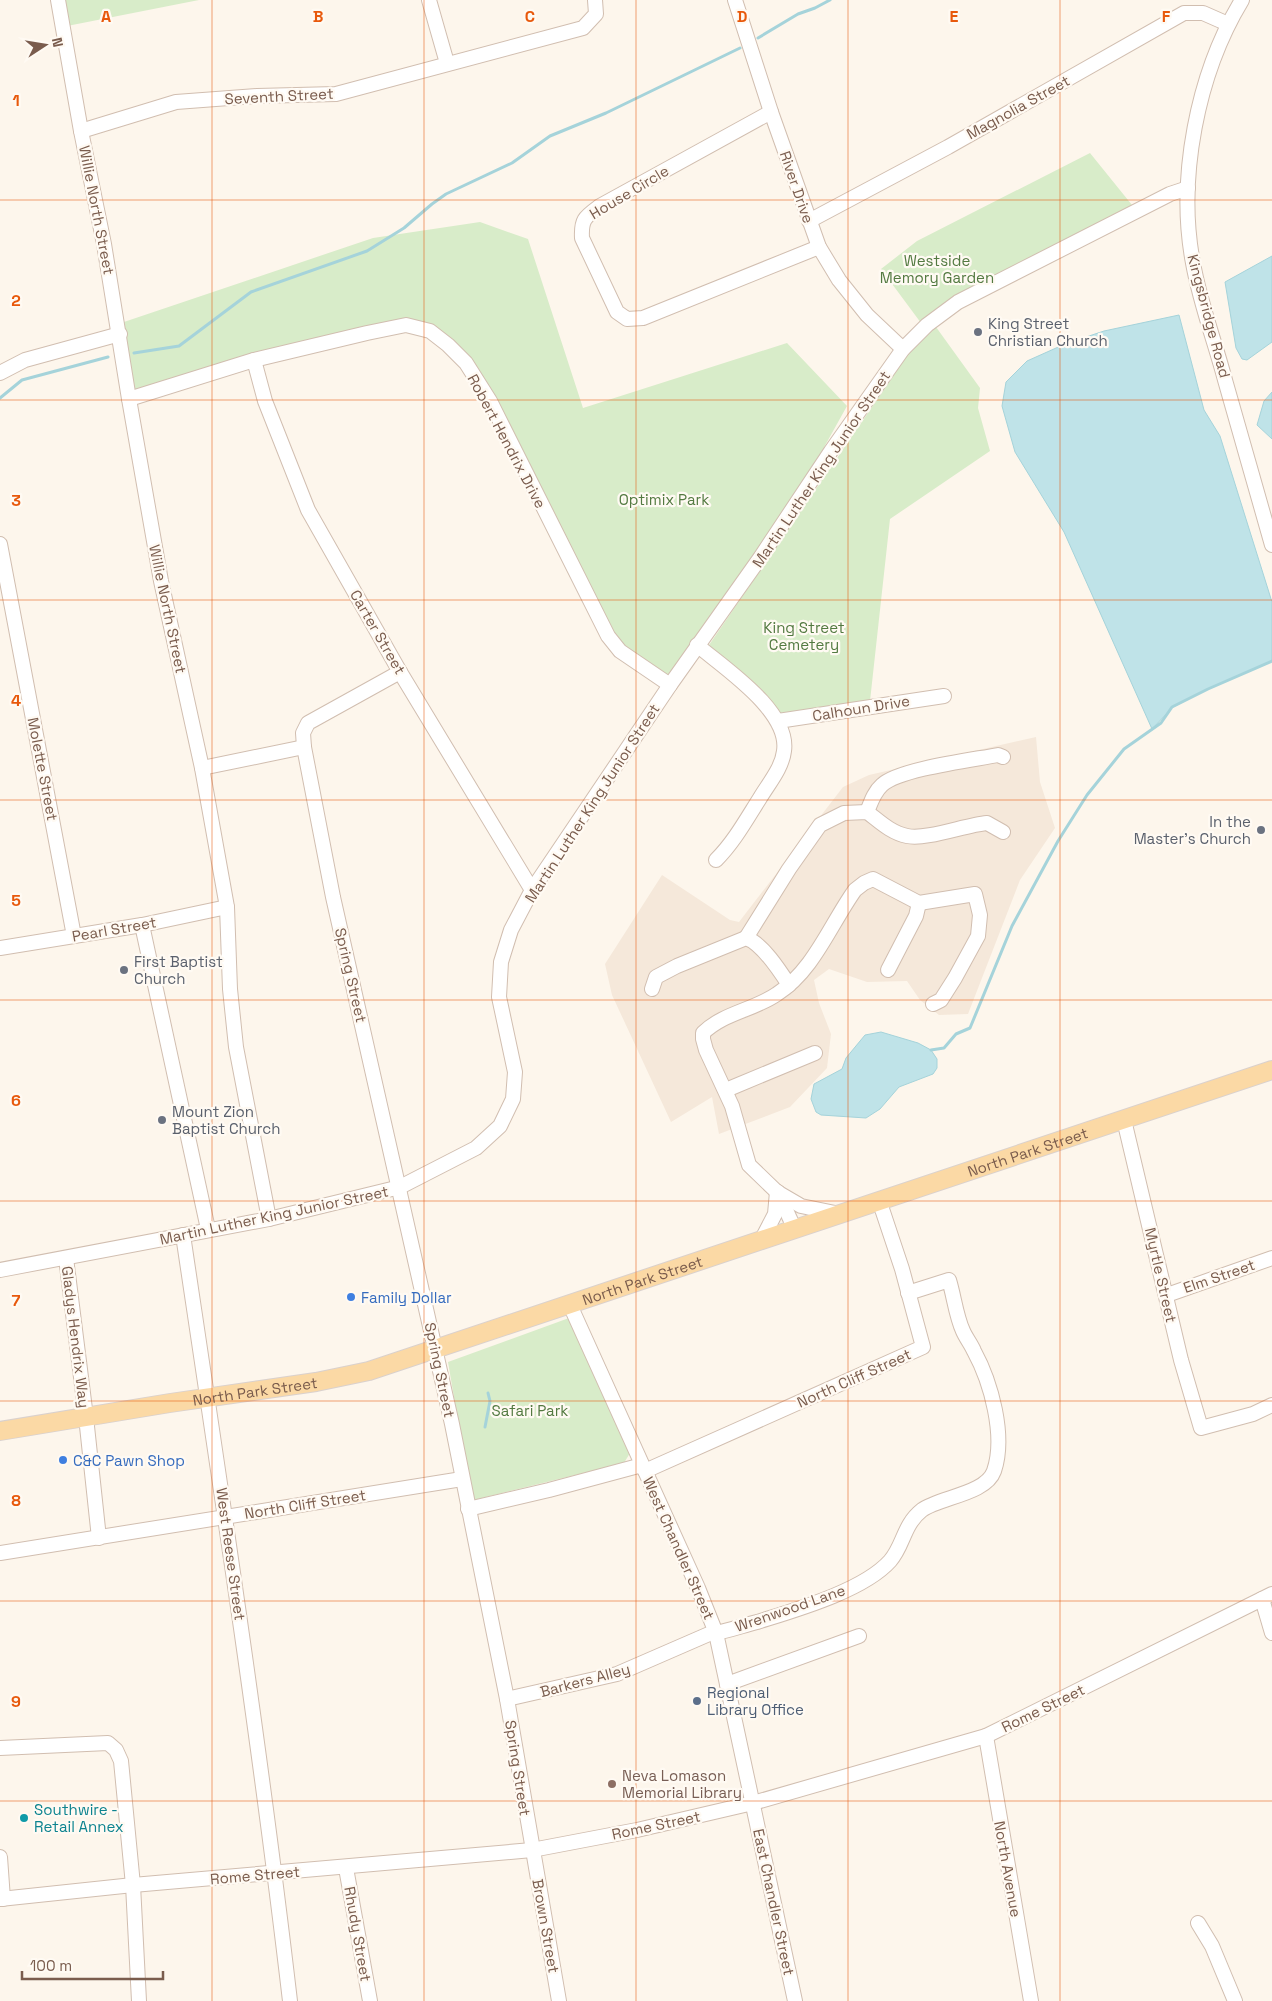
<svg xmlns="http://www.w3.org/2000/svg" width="1272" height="2001" viewBox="0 0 1272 2001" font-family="'Space Grotesk',sans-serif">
<rect width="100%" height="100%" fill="#fdf6ec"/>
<!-- residential -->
<polygon fill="#f5e8da" points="1036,737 1040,782 1055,828 1020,880 968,1014 939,1015 920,1000 907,981 867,982 829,969 814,980 819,1003 831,1034 827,1068 790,1107 719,1134 712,1097 671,1122 612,995 605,964 662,875 730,920 739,922 843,787 869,775"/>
<!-- green -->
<g fill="#d8ecc9">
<polygon points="58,0 199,0 62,27"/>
<polygon points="1090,153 1132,205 960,293 921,323 881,269 917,241"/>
<polygon points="480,222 528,239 583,408 787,343 847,406 778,530 670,685 620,651 490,401 448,345 406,325 129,399 118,324 373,238"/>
<polygon points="936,327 980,388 978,408 990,451 890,519 870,701 781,716 707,648 913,347"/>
<polygon points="569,1318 630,1453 624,1463 474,1500 471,1497 448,1362"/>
</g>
<!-- water -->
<g fill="#bfe3e8" stroke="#a5d3da">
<polygon points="1272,256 1272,342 1247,360 1242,359 1236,348 1225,282"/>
<polygon points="1179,315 1204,410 1220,436 1272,602 1272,661 1208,689 1173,707 1152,729 1064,532 1015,452 1002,406 1006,382 1027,361 1065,344 1104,331"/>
<polygon points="1272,392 1272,439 1257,425 1264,401"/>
<polygon points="881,1032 918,1043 931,1050 937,1059 937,1068 933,1074 899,1087 880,1109 866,1118 821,1115 816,1112 811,1099 814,1084 842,1069 846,1058 865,1035"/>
</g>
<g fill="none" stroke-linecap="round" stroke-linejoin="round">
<!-- stream -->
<g stroke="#a5d3da" stroke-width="3">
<polyline points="758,38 798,14 815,8 830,0"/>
<polyline points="134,353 179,346 251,292 367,251 404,228 432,204 446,194 512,163 550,136 606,113 740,48"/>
<polyline points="0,398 22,380 108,357"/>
<polyline points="931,1050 944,1048 956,1034 970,1028 1012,926 1058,841 1087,795 1124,749 1161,723 1172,707 1208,689 1272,661"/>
<polyline points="485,1427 490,1401 488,1393"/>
</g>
<!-- minor casing -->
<g stroke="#d1beb0" stroke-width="16">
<g id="minor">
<polyline points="58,0 81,131 104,244 129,399 161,581 202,768 227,907 230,989 236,1047 269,1219"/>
<polyline points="429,0 447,63"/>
<polyline points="735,0 771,112 819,247 839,280 867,315 903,349"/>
<path d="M1242,0C1197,74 1177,179 1193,263C1200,303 1215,342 1225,380C1241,435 1256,490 1272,545"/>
<path d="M771,112L600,206C585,217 581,219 582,238L617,312L627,319L643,318L819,247"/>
<polyline points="81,131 176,102 257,96 336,94 583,28 596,14 595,0"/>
<polyline points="809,221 948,147 1184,13 1203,13 1228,24"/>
<polyline points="254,360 265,401 308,510 400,672 532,890"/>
<polyline points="0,373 25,360 120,334"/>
<polyline points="129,399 254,360 367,333 406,325 430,331 448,345 466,363 490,401 608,636 620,651 670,685"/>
<polyline points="0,544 74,936"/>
<path d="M697,645C724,668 790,711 784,751C782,768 769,783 760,798C746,820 734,842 716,860"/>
<polyline points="400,672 308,723 303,733 304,747 333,897 452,1424 507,1699 559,2001"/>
<polyline points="778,721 944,696"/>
<polyline points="202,768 304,747"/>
<path d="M867,812C871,802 874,792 882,785C899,769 972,760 998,755L1003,757"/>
<polyline points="142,925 208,1229"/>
<path d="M746,938L789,869L820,825L844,813L867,812C879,821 891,833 907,836C927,840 965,825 987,823L1003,832"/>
<polyline points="0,948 142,925 227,907"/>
<polyline points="888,970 916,916 919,903"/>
<path d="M652,989L656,977L677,966L746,938C762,943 780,971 789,985"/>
<polyline points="726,1090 815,1053"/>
<polyline points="1124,1120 1181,1360 1201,1428 1253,1414 1272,1405"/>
<polyline points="778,1192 795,1230"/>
<path d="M840,1214L801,1206L777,1192L749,1165L732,1106L706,1050L703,1039V1033C723,1013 754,1010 777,994C814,970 830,925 855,890L864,883L873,879L919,903L975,894L980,915L978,936L955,978L941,1000L933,1004"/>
<path d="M183,1235C221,1490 260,1745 290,2001"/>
<polyline points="761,1241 775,1214 777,1192"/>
<polyline points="66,1258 86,1417 99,1538"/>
<polyline points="0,1270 269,1219 400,1187 476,1148 500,1126 513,1099 515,1072 499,997 501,962 511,930 532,890 670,685 760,558 831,451 903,349 927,325 958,302 1170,194 1188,188"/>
<polyline points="1167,1295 1272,1258"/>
<polyline points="570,1305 698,1588 716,1633 795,2001"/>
<polyline points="645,1471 923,1347 902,1269 879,1200"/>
<polyline points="468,1509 549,1490 642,1465"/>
<polyline points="0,1553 462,1479"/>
<polyline points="1262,1599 1272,1633"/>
<polyline points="727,1684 859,1636"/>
<path d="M507,1699L617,1674L709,1634C726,1632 741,1626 757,1622C795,1610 863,1591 890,1561C904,1545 903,1525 922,1510C940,1497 986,1494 994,1471C1006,1436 991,1382 974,1351C971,1344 966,1338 963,1331C956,1316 954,1296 949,1280L908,1293"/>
<polyline points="986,1736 1031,2001"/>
<polyline points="0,1748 108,1743 116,1750 121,1761 133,1885 139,2001"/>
<polyline points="0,1857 3,1899"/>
<polyline points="346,1868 370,2001"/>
<polyline points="0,1899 133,1885 532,1850 637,1830 753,1803 986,1736 1272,1594"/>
<polyline points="1198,1923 1212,1946 1235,2001"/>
</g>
</g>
<!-- major casing -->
<g stroke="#dad1cd" stroke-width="20">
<g id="major">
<path id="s1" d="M0,1431L170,1403L316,1382L369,1371L1272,1070"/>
</g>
</g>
<!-- minor -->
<use href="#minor" stroke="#fff" stroke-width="14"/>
<!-- major -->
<use href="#major" stroke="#fbd9a5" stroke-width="18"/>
</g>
<!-- grid -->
<path fill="none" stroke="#e8590c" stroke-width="1" stroke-opacity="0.55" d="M212,0V2001M424,0V2001M636,0V2001M848,0V2001M1060,0V2001M0,200H1272M0,400H1272M0,600H1272M0,800H1272M0,1000H1272M0,1201H1272M0,1401H1272M0,1601H1272M0,1801H1272"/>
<!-- markers -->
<g fill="#6b7280" stroke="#fffaf3" stroke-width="2">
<circle cx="978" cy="332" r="5"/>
<circle cx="1261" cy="830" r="5"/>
<circle cx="124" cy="970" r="5"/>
<circle cx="162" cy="1120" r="5"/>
</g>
<g fill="#3f7fe0" stroke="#fffaf3" stroke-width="2">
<circle cx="351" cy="1297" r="5"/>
<circle cx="63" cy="1460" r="5"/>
</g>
<circle fill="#5c6f8a" stroke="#fffaf3" stroke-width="2" cx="697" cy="1701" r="5"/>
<circle fill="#8d6e63" stroke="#fffaf3" stroke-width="2" cx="612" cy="1784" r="5"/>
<circle fill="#0f9aa8" stroke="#fffaf3" stroke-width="2" cx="24" cy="1818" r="5"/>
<g text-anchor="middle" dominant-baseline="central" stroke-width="4.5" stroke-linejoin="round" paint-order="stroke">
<!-- street labels -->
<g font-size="15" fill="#7a5c4d" stroke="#fffaf3">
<text transform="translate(279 96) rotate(-3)">Seventh Street</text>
<text transform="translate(1018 107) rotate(-29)">Magnolia Street</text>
<text transform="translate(797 187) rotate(71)">River Drive</text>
<text transform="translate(629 192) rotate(-31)">House Circle</text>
<text transform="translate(97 210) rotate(79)">Willie North Street</text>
<text transform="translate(1209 316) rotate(75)">Kingsbridge Road</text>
<text transform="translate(507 441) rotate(62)">Robert Hendrix Drive</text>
<text transform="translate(821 469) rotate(-56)">Martin Luther King Junior Street</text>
<text transform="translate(168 609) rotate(78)">Willie North Street</text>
<text transform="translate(378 632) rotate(60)">Carter Street</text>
<text transform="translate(861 708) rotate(-9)">Calhoun Drive</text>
<text transform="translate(43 769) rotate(79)">Molette Street</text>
<text transform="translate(592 803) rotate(-57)">Martin Luther King Junior Street</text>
<text transform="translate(114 929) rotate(-10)">Pearl Street</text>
<text transform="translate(351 975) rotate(77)">Spring Street</text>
<text stroke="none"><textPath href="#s1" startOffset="1068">North Park Street</textPath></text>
<text transform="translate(274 1215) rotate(-12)">Martin Luther King Junior Street</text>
<text transform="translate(1161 1275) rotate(77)">Myrtle Street</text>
<text transform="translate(1219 1276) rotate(-19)">Elm Street</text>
<text stroke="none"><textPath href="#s1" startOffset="662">North Park Street</textPath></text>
<text transform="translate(76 1337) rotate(83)">Gladys Hendrix Way</text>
<text transform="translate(440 1370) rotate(78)">Spring Street</text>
<text transform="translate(854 1378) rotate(-24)">North Cliff Street</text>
<text stroke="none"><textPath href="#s1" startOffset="258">North Park Street</textPath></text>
<text transform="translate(305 1504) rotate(-9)">North Cliff Street</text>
<text transform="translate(679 1548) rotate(66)">West Chandler Street</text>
<text transform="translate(231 1554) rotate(82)">West Reese Street</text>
<text transform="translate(790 1608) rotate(-19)">Wrenwood Lane</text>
<text transform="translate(585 1680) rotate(-15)">Barkers Alley</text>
<text transform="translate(1043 1708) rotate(-26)">Rome Street</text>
<text transform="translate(518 1768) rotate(81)">Spring Street</text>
<text transform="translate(656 1825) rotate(-12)">Rome Street</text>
<text transform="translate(1008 1869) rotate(80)">North Avenue</text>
<text transform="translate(255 1875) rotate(-5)">Rome Street</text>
<text transform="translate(774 1902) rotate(78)">East Chandler Street</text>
<text transform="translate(546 1926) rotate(80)">Brown Street</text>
<text transform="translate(358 1934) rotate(80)">Rhudy Street</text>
</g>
<!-- park labels -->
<g font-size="15" fill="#537a41" stroke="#fffaf3">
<text x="937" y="260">Westside<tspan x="937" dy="17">Memory Garden</tspan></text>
<text x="664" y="499">Optimix Park</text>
<text x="804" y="627">King Street<tspan x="804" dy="17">Cemetery</tspan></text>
<text x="530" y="1410">Safari Park</text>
</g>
<!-- worship labels -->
<g font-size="15" fill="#5b616d" stroke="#fffaf3" text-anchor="start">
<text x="988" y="323">King Street<tspan x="988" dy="17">Christian Church</tspan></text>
<text x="1251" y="821" text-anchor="end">In the<tspan x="1251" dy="17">Master's Church</tspan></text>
<text x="134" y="961">First Baptist<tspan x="134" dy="17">Church</tspan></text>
<text x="172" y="1111">Mount Zion<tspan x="172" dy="17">Baptist Church</tspan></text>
</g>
<!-- shop labels -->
<g font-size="15" fill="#366cbe" stroke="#fffaf3" text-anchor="start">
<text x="361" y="1297">Family Dollar</text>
<text x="73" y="1460">C&amp;C Pawn Shop</text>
</g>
<!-- service labels -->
<g font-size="15" fill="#4e5e75" stroke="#fffaf3" text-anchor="start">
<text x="707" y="1692">Regional<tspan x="707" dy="17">Library Office</tspan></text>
</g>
<!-- education labels -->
<g font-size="15" fill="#785e54" stroke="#fffaf3" text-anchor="start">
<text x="622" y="1775">Neva Lomason<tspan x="622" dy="17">Memorial Library</tspan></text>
</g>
<!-- culture labels -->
<g font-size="15" fill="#0d838f" stroke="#fffaf3" text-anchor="start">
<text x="34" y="1809">Southwire -<tspan x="34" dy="17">Retail Annex</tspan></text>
</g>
</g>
<g font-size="16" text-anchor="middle" font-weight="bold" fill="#e8590c" stroke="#fffaf3" stroke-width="4.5" stroke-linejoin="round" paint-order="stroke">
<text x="106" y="22">A</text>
<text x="318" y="22">B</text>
<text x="530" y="22">C</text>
<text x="742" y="22">D</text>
<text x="954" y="22">E</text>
<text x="1166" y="22">F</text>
<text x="16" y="106">1</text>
<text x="16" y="306">2</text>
<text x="16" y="506">3</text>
<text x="16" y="706">4</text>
<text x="16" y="906">5</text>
<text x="16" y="1106">6</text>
<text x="16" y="1306">7</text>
<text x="16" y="1506">8</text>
<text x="16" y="1707">9</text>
</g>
<!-- north arrow -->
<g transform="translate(45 45) rotate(78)" stroke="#fffaf3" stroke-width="4" paint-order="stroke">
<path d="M0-4L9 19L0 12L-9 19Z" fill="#7a5c4d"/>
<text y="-8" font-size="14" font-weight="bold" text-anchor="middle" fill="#7a5c4d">N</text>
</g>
<!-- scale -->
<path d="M22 1971v8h141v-8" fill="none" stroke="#7a5c4d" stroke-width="2.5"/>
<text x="30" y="1971" font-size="15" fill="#7a5c4d" stroke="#fffaf3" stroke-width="4" paint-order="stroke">100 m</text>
</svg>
